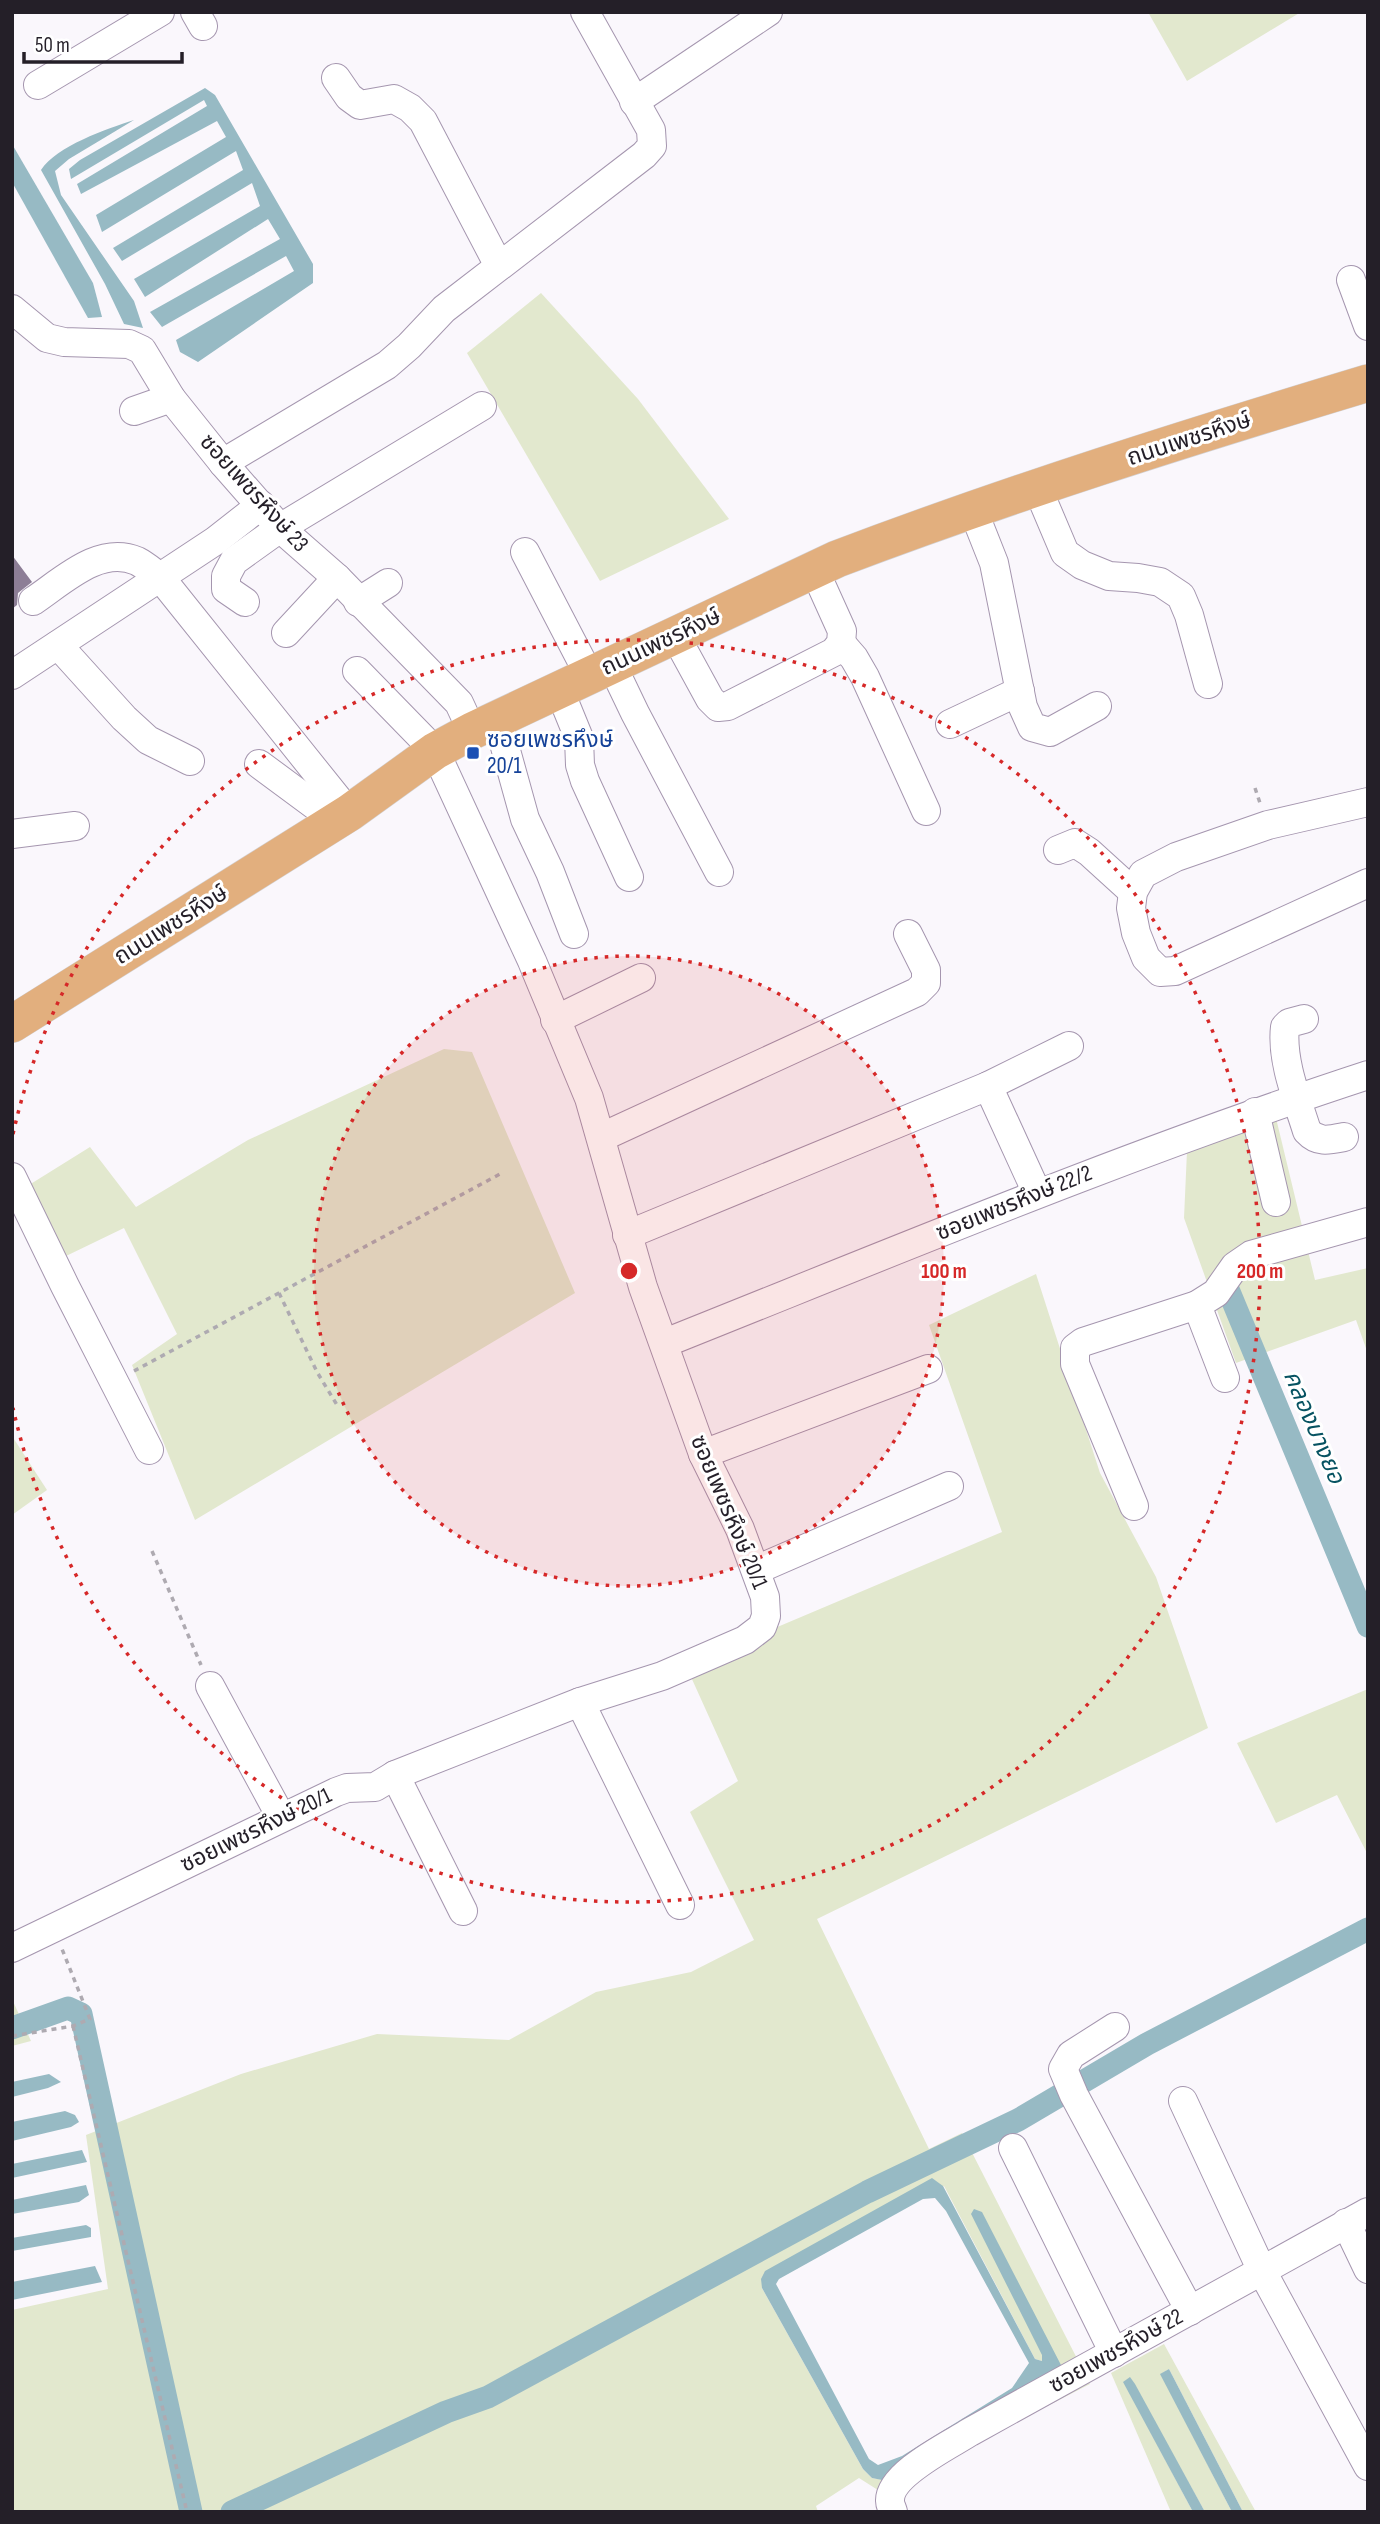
<svg xmlns="http://www.w3.org/2000/svg" width="1380" height="2524" viewBox="0 0 1380 2524" font-family="'Sofia Sans Condensed','Noto Sans Thai',sans-serif">
<rect width="100%" height="100%" fill="#faf7fc"/>
<!-- green -->
<g fill="#e2e8ce" fill-rule="evenodd">
<polygon points="1148,12 1301,12 1187,81"/>
<polygon points="541,293 638,399 729,519 600,581 467,353"/>
<polygon points="444,1049 472,1052 575,1293 195,1520 132,1365 177,1334 124,1228 64,1257 29,1185 90,1147 136,1207 248,1140"/>
<polygon points="1276,1118 1315,1280 1368,1268 1368,1354 1356,1320 1236,1363 1184,1218 1187,1151"/>
<path d="M1036,1274L1100,1473L1156,1577L1208,1728L817,1919L929,2149L962,2133L1090,2384L881,2492L859,2478L816,2506L818,2512H12V2310L108,2289L86,2135L241,2074L377,2034L509,2040L596,1992L691,1972L754,1940L690,1812L738,1781L691,1677L775,1628L1002,1532L929,1325ZM944,2186L1035,2359L1042,2361V2355L1057,2374L883,2480L872,2478L863,2469L762,2288Z"/>
<polygon points="12,1436 47,1490 12,1515"/>
<polygon points="1368,1689 1368,1855 1337,1795 1276,1823 1237,1743"/>
<polygon points="12,1999 31,2041 12,2046"/>
<polygon points="1164,2344 1251,2503 1256,2512 1243,2512 1169,2369 1161,2374 1232,2512 1205,2512 1130,2378 1124,2382 1193,2512 1171,2512 1111,2373"/>
</g>
<!-- water -->
<g fill="#97bac4" fill-rule="evenodd">
<polygon points="205,88 215,95 313,264 313,283 198,362 180,352 176,340 294,271 286,256 162,327 150,312 280,239 268,219 145,297 134,279 260,206 252,183 122,261 113,248 243,170 236,151 102,232 96,215 226,137 217,121 81,194 77,184 207,106 204,100 71,179 69,169 80,160"/>
<path d="M134,120L69,159L55,171L61,195L134,301L143,328L124,324L105,284L41,170C57,146 106,129 134,120Z"/>
<polygon points="12,144 93,283 102,317 88,318 12,182"/>
<polygon points="49,2074 61,2082 48,2088 12,2097 12,2082"/>
<polygon points="65,2111 75,2115 79,2122 71,2127 12,2141 12,2122"/>
<polygon points="82,2150 87,2162 12,2178 12,2164"/>
<path d="M932,2178L943,2186L1035,2359L1042,2361V2355L971,2214L974,2209L982,2212L1061,2365L1058,2374L882,2480L872,2478L863,2469L762,2288L761,2279L765,2271ZM935,2198L946,2211L1029,2363L1012,2388L902,2456L878,2465L869,2459L776,2284L779,2279L923,2199Z"/>
<polygon points="86,2185 89,2195 79,2202 12,2214 12,2200"/>
<polygon points="86,2225 91,2228 91,2237 12,2251 12,2238"/>
<polygon points="95,2266 102,2282 12,2300 12,2282"/>
<polygon points="1169,2369 1243,2512 1232,2512 1160,2374"/>
<polygon points="1130,2377 1135,2384 1205,2512 1193,2512 1123,2382"/>
</g>
<g fill="none" stroke-linecap="round" stroke-linejoin="round">
<!-- canal -->
<g stroke="#97bac4" stroke-width="23">
<polyline points="1227,1287 1368,1626"/>
<polyline points="12,2028 68,2008 81,2014 191,2512"/>
<polyline points="232,2512 446,2412 488,2397 867,2192 1018,2120 1147,2044 1368,1929"/>
</g>
</g>
<!-- building -->
<polygon fill="#8d7e96" points="12,555 32,582 18,593 17,605 12,609"/>
<g fill="none" stroke-linecap="round" stroke-linejoin="round">
<!-- minor casing -->
<g stroke="#a596af" stroke-width="30">
<g id="minor">
<polyline points="195,12 203,26"/>
<polyline points="336,78 349,97 360,105 394,99 410,108 423,121 499,266"/>
<polyline points="38,85 160,12"/>
<polyline points="634,102 768,12"/>
<polyline points="1351,280 1368,326"/>
<polyline points="12,309 47,338 64,342 129,344 142,350 171,398 223,463 280,528 337,578 459,703 472,731"/>
<polyline points="134,411 171,398"/>
<polyline points="223,463 387,365 409,346 444,309 644,155 652,146 651,130 585,12"/>
<polyline points="1037,487 1065,553 1082,565 1109,576 1138,578 1160,582 1181,596 1189,615 1208,684"/>
<polyline points="973,510 994,563 1023,707 1032,727 1050,732 1097,706"/>
<polyline points="525,552 589,675"/>
<path d="M33,601C63,581 99,545 137,561C145,565 153,572 160,577L349,813"/>
<polyline points="245,602 226,589 226,576 234,561 280,528 482,406"/>
<polyline points="358,602 388,583"/>
<polyline points="286,633 337,578"/>
<polyline points="675,635 710,699 718,707 728,706 834,652 841,643 842,631 814,569"/>
<polyline points="841,643 854,658 865,677 926,811"/>
<polyline points="58,645 124,718 148,740 190,761"/>
<polyline points="612,665 635,713 719,872"/>
<polyline points="12,675 215,541 261,505"/>
<polyline points="559,689 579,738 580,765 585,781 629,877"/>
<polyline points="497,718 525,819 550,872 574,934"/>
<polyline points="950,724 1020,691"/>
<polyline points="259,764 336,821"/>
<polyline points="1368,802 1268,825 1176,857 1143,874 1133,892 1131,908 1136,933 1146,958 1160,972 1175,971 1368,883"/>
<polyline points="12,834 75,826"/>
<polyline points="1058,850 1075,843 1089,852 1133,892"/>
<path d="M1304,1019L1289,1023L1285,1027C1281,1060 1297,1099 1307,1131C1318,1143 1329,1140 1344,1137"/>
<polyline points="555,1020 641,978"/>
<polyline points="988,1086 1069,1046"/>
<polyline points="1255,1112 1276,1202"/>
<polyline points="602,1137 917,992 926,983 926,970 908,934"/>
<polyline points="12,1177 65,1286 149,1450"/>
<polyline points="627,1235 988,1086 1037,1193"/>
<polyline points="1197,1305 1225,1378"/>
<path d="M665,1343C898,1250 1129,1153 1368,1075"/>
<polyline points="703,1454 928,1369"/>
<polyline points="1134,1506 1075,1364 1075,1348 1083,1342 1197,1305 1216,1293 1235,1266 1251,1255 1368,1222"/>
<polyline points="756,1570 949,1486"/>
<polyline points="210,1686 281,1817"/>
<polyline points="580,1702 680,1905"/>
<polyline points="395,1775 463,1911"/>
<polyline points="12,1948 336,1792 347,1788 375,1787 395,1775 580,1702 662,1676 745,1640 762,1627 766,1616 765,1597 740,1529 703,1454 643,1287 589,1098 532,961 435,751 357,671"/>
<polyline points="1115,2027 1071,2055 1063,2069 1074,2095 1190,2311"/>
<polyline points="1183,2101 1262,2271 1368,2466"/>
<polyline points="1013,2148 1114,2353"/>
<polyline points="1346,2223 1368,2269"/>
<path d="M893,2512C892,2508 890,2505 890,2501C889,2474 950,2445 970,2432L1368,2212"/>
</g>
</g>
<!-- major casing -->
<g stroke="#d3d2d4" stroke-width="38">
<path id="major" d="M12,1024L349,813L435,751L472,731L837,559C1011,493 1189,437 1368,383"/>
</g>
<!-- path -->
<g stroke="#aeaab1" stroke-width="3.5" stroke-dasharray="5 5" stroke-linecap="butt">
<polyline points="1255,788 1260,803"/>
<polyline points="279,1293 317,1372 337,1405"/>
<polyline points="134,1371 500,1174"/>
<polyline points="152,1551 201,1665"/>
<polyline points="73,2026 187,2512"/>
<polyline points="12,2036 73,2026 90,2019 62,1949"/>
</g>
<!-- minor -->
<use href="#minor" stroke="#fff" stroke-width="28"/>
<!-- major -->
<use href="#major" stroke="#e2af7e" stroke-width="37"/>
</g>
<!-- distance rings -->
<circle cx="629" cy="1271" r="315" fill="#d62828" fill-opacity=".12"/>
<g fill="none" stroke="#d62828" stroke-width="3.5" stroke-dasharray="3.5 7">
<circle cx="629" cy="1271" r="315"/>
<path d="M13 1134A631 631 0 1 1 13 1408"/>
</g>
<!-- markers -->
<rect fill="#1a4fb4" stroke="#fff" stroke-width="2.5" x="466" y="746" width="14" height="14" rx="3.5"/>
<g text-anchor="middle" dominant-baseline="central" stroke-width="6" stroke-linejoin="round" paint-order="stroke">
<!-- street labels -->
<g font-size="23" fill="#241f28" stroke="#fff">
<text transform="translate(1189 439) rotate(-18)">ถนนเพชรหึงษ์</text>
<text transform="translate(254 493) rotate(48)">ซอยเพชรหึงษ์ 23</text>
<text transform="translate(661 642) rotate(-25)">ถนนเพชรหึงษ์</text>
<text transform="translate(171 925) rotate(-32)">ถนนเพชรหึงษ์</text>
<text transform="translate(1014 1203) rotate(-22)">ซอยเพชรหึงษ์ 22/2</text>
<text transform="translate(729 1512) rotate(67)">ซอยเพชรหึงษ์ 20/1</text>
<text transform="translate(256 1830) rotate(-26)">ซอยเพชรหึงษ์ 20/1</text>
<text transform="translate(1116 2351) rotate(-29)">ซอยเพชรหึงษ์ 22</text>
</g>
<!-- transit labels -->
<g font-size="23" fill="#164399" stroke="#fff" text-anchor="start">
<text x="487" y="740">ซอยเพชรหึงษ์<tspan x="487" dy="26">20/1</tspan></text>
</g>
<!-- water labels -->
<g font-size="24" font-style="italic" fill="#075362" stroke="#fff">
<text transform="translate(1314 1427) rotate(67)">คลองบางยอ</text>
</g>
</g>
<circle cx="629" cy="1271" r="10" fill="#d62828" stroke="#fff" stroke-width="3.5"/>
<g font-size="21" text-anchor="middle" font-weight="bold" fill="#d62828" stroke="#fff" stroke-width="6" stroke-linejoin="round" paint-order="stroke">
<text x="944" y="1278">100 m</text>
<text x="1260" y="1278">200 m</text>
</g>
<!-- border -->
<rect width="1380" height="2524" fill="none" stroke="#241f28" stroke-width="28"/>
<!-- scale -->
<path d="M24 52v10h158v-10" fill="none" stroke="#241f28" stroke-width="3.5"/>
<text x="35" y="52" font-size="21" fill="#241f28" stroke="#ffffff" stroke-width="5" paint-order="stroke">50 m</text>
</svg>
